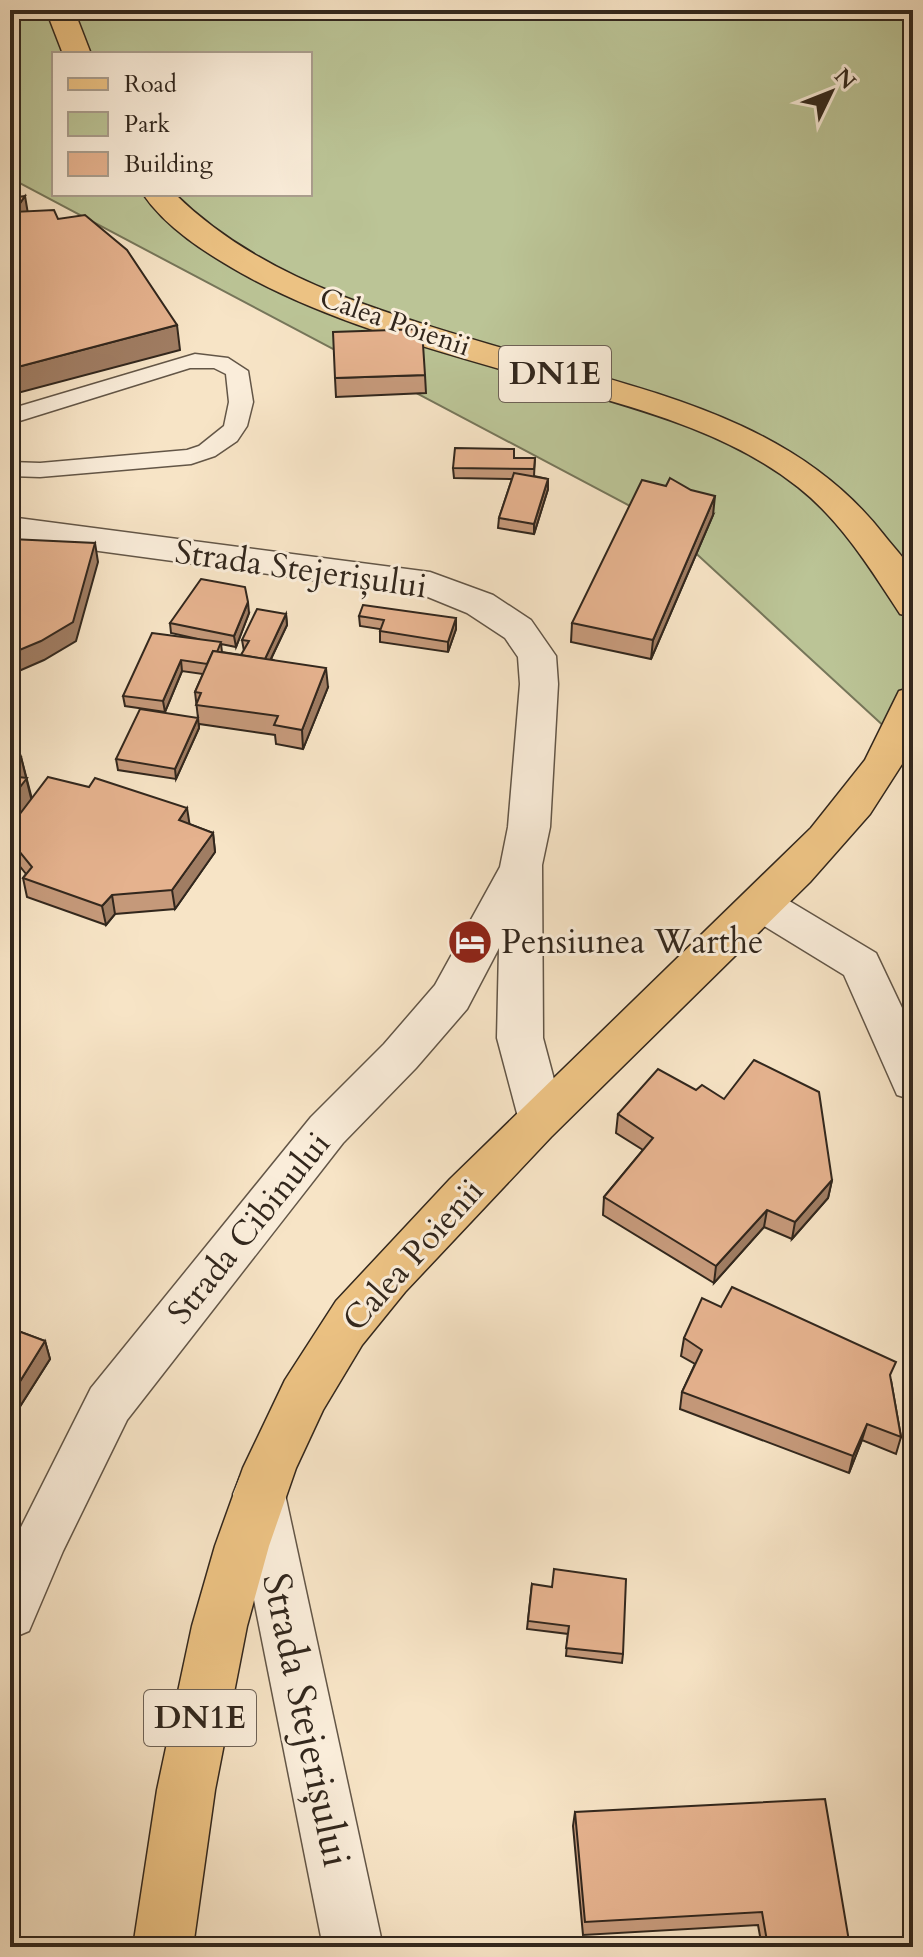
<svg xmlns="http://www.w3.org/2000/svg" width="923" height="1957" viewBox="0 0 923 1957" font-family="Cardo,serif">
<rect width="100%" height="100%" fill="#f7e4c6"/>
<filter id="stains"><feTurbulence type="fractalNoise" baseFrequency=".0025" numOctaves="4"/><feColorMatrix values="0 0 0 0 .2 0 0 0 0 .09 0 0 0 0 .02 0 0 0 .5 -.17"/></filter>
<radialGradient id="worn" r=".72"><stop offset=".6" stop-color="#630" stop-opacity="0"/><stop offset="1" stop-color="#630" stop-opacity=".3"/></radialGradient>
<!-- green -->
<path fill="#bbc496" stroke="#76765a" stroke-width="2" fill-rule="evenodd" d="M10,10H913V753L664,524L10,178ZM54,54H310V194H54Z"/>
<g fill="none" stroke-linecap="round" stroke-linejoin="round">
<!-- service casing -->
<g stroke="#635647" stroke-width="3">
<polygon id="service" points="195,354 228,358 248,371 253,402 247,426 237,441 215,456 191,464 40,477 10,476 10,462 40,463 187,450 199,446 224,426 229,402 226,374 214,368 190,368 10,424 10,409"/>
</g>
<!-- minor casing -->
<g stroke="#635647" stroke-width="3">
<g id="minor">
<polygon points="10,517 430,572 493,595 531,620 556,656 558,684 550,827 542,865 543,1038 564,1117 557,1130 541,1135 525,1130 518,1117 497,1038 499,948 467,1009 416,1068 343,1143 127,1420 63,1551 29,1631 10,1639 10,1549 91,1388 311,1117 384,1044 435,985 500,867 508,827 520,684 518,657 505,638 467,613 423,595 10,539"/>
<polygon points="761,888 776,893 876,953 913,1031 913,1100 897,1095 844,975 746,915 740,904 746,893"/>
<polygon points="259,1470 278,1477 285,1494 383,1947 323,1947 233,1494 240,1477"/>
</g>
</g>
<!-- primary casing -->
<g stroke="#32271d" stroke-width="3">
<g id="primary">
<polygon points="46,10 74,10 91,54 63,54"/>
<path d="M143,194H175C222,240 278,271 339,295C412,323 489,344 564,366C684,400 805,433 884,535C893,547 908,561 913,575C916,586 913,605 913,617L900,614C870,568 841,521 798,487C731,434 646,411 566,388C460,357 337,327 241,273C206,253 166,228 143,194Z"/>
<polygon points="913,687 913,747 870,814 810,882 551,1137 405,1292 362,1345 323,1410 296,1468 269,1546 247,1626 215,1790 193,1947 133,1947 157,1790 192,1626 215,1546 243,1468 285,1380 336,1301 450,1179 811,828 865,760 899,691"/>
</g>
</g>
<!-- service -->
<use href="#service" fill="#faedda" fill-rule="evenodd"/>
<!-- minor -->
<use href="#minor" fill="#faedda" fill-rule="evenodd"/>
<!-- primary -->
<use href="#primary" fill="#ecc283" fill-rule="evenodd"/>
</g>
<!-- wall -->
<g fill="#c5997a" stroke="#32271d" stroke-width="2">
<polygon points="425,375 426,393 336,397 335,378"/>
<polygon points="514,458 535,458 534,476 548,479 548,489 534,534 498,528 499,518 512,479 454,478 453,468"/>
<polygon points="713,515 651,659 571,642 572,623"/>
<polygon points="249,613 236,647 221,644 222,652 241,655 244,651 242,640 286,614 287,625 271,659 328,687 303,749 276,744 275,735 199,724 199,728 176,779 118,770 116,759 198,718 195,692 203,674 182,671 165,712 125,706 123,696 198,639 171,633 170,623"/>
<polygon points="359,616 456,618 456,629 448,652 380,642 380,629 360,626"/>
<polygon points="10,754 21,757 32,799 189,824 213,833 215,852 175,909 115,914 106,925 27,897 23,878 26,874 10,854"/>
<polygon points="618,1114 832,1180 828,1198 792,1239 764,1227 714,1283 603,1215 604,1197 643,1150 616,1133"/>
<polygon points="10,1328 45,1341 50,1359 19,1408 10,1404"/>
<polygon points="684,1338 891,1380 901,1437 896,1454 862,1440 849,1473 680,1409 682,1392 695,1364 681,1356"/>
<polygon points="532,1584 623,1654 622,1663 566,1656 568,1634 527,1629"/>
<polygon points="575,1812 850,1947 762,1947 758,1925 583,1935 573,1826"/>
</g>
<!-- shaded-wall -->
<g fill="#a07d63" stroke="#32271d" stroke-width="2">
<polygon points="25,196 29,220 14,212"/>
<polygon points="177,325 180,350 10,395 10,369"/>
<polygon points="548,479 548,489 534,534 534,524"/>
<polygon points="715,496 713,515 651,659 653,640"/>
<polygon points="95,543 98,562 76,641 44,660 12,674 10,654"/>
<polygon points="248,602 249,613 236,647 234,636"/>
<polygon points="286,614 287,625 265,671 264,661"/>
<polygon points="456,618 456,629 448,652 448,642"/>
<polygon points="181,660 182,671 165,712 163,701"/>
<polygon points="326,668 328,687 303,749 302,730"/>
<polygon points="198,718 199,728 176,779 175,769"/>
<polygon points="21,757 32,802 10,832 10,776"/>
<polygon points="187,808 190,827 179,820"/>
<polygon points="213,833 215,852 175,909 172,890"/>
<polygon points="112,895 115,914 106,925 102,906"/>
<polygon points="832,1180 828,1198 792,1239 795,1222"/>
<polygon points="767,1210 764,1227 714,1283 716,1266"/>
<polygon points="45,1341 50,1359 19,1408 14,1391"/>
<polygon points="867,1424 862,1440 849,1473 853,1456"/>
</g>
<!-- building -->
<g fill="#e5b28e" stroke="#32271d" stroke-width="2">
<polygon points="25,196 14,212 54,210 58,219 85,215 127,250 177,325 10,369 10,198"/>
<polygon points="422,329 425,375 335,378 333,332"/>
<polygon points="455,448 514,449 514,458 535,458 534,469 453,468"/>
<polygon points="514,473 548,479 534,524 499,518"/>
<polygon points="670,478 691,490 715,496 653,640 572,623 642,480 666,486"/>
<polygon points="11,539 95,543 73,622 41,641 10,654 10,541"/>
<polygon points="201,579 245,587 248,602 234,636 170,623"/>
<polygon points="363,605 456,618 448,642 380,631 384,620 359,616"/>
<polygon points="257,609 286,614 265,659 241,655 249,641 242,640"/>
<polygon points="152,633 221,642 217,652 213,651 207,664 181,660 163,701 123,696"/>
<polygon points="213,651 326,668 302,730 274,725 278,716 196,705 201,693 195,692"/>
<polygon points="140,709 198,718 175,769 116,759"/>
<polygon points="10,754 21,757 10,776"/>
<polygon points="10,776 27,778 10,800"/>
<polygon points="48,777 89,787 95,778 187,808 179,820 213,833 172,890 112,895 102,906 23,878 32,867 10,840 10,827"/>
<polygon points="754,1060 819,1092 832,1180 795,1222 767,1210 716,1266 604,1197 653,1138 618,1114 658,1069 696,1090 702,1085 724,1099"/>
<polygon points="732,1287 896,1362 890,1375 901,1437 867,1424 853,1456 682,1392 702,1350 684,1338 702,1298 721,1307"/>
<polygon points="10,1328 45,1341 14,1391 10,1390"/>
<polygon points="554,1569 626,1579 623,1654 566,1648 569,1626 528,1621 532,1584 552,1587"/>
<polygon points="825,1799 850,1947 768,1947 762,1912 585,1922 575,1812"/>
</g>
<!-- icons -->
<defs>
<g id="hotel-disc" transform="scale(2.3)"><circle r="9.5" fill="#8f2418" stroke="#faedda"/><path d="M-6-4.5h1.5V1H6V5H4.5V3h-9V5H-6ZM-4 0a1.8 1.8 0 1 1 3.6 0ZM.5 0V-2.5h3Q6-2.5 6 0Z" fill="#fff"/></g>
</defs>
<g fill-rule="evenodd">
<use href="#hotel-disc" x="470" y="942"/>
</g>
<g text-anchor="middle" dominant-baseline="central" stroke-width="6" stroke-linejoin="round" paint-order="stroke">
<!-- far-street labels -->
<g font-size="28" fill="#32271d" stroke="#faedda">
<text transform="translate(395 322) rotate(19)">Calea Poienii</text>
</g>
<!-- shield labels -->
<g fill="#faedda" stroke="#6e6256" stroke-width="2">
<rect x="499" y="346" width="112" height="56" rx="6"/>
<rect x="144" y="1690" width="112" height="56" rx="6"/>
</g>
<g font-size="32" font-weight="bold" fill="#32271d">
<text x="555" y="374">DN1E</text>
<text x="200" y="1718">DN1E</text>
</g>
<!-- street labels -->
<g font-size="34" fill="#32271d" stroke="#faedda">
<text transform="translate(301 569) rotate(8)">Strada Stejerișului</text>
<text transform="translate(249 1228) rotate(-51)">Strada Cibinului</text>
<text transform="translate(413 1255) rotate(-48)">Calea Poienii</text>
</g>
<!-- poi labels -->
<g font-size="34" fill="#32271d" stroke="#faedda" text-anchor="start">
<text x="501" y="942">Pensiunea Warthe</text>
</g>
<!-- near-street labels -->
<g font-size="40" fill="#32271d" stroke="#faedda">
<text transform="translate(306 1720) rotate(78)">Strada Stejerișului</text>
</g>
</g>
<!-- margin -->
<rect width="923" height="1957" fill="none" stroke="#f7e4c6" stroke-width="40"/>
<rect x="12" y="12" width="899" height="1933" fill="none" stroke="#32271d" stroke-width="4"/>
<rect x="20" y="20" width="883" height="1917" fill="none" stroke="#32271d" stroke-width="2"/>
<!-- legend -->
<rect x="52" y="52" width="260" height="144" fill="#faedda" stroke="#aa9e8e" stroke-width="2"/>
<rect x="68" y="78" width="40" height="12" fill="#ecc283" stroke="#aa9e8e" stroke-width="2"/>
<text x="124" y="92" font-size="24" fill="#32271d">Road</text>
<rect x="68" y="112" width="40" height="24" fill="#bbc496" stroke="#aa9e8e" stroke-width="2"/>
<text x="124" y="132" font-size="24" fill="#32271d">Park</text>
<rect x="68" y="152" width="40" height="24" fill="#e5b28e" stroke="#aa9e8e" stroke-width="2"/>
<text x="124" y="172" font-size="24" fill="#32271d">Building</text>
<!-- north arrow -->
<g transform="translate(831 92) rotate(47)" stroke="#faedda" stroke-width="6" paint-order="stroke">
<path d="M0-6L14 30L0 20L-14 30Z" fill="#32271d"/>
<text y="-12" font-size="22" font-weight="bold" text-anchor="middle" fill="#32271d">N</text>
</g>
<rect width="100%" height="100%" filter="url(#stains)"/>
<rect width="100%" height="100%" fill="url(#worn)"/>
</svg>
